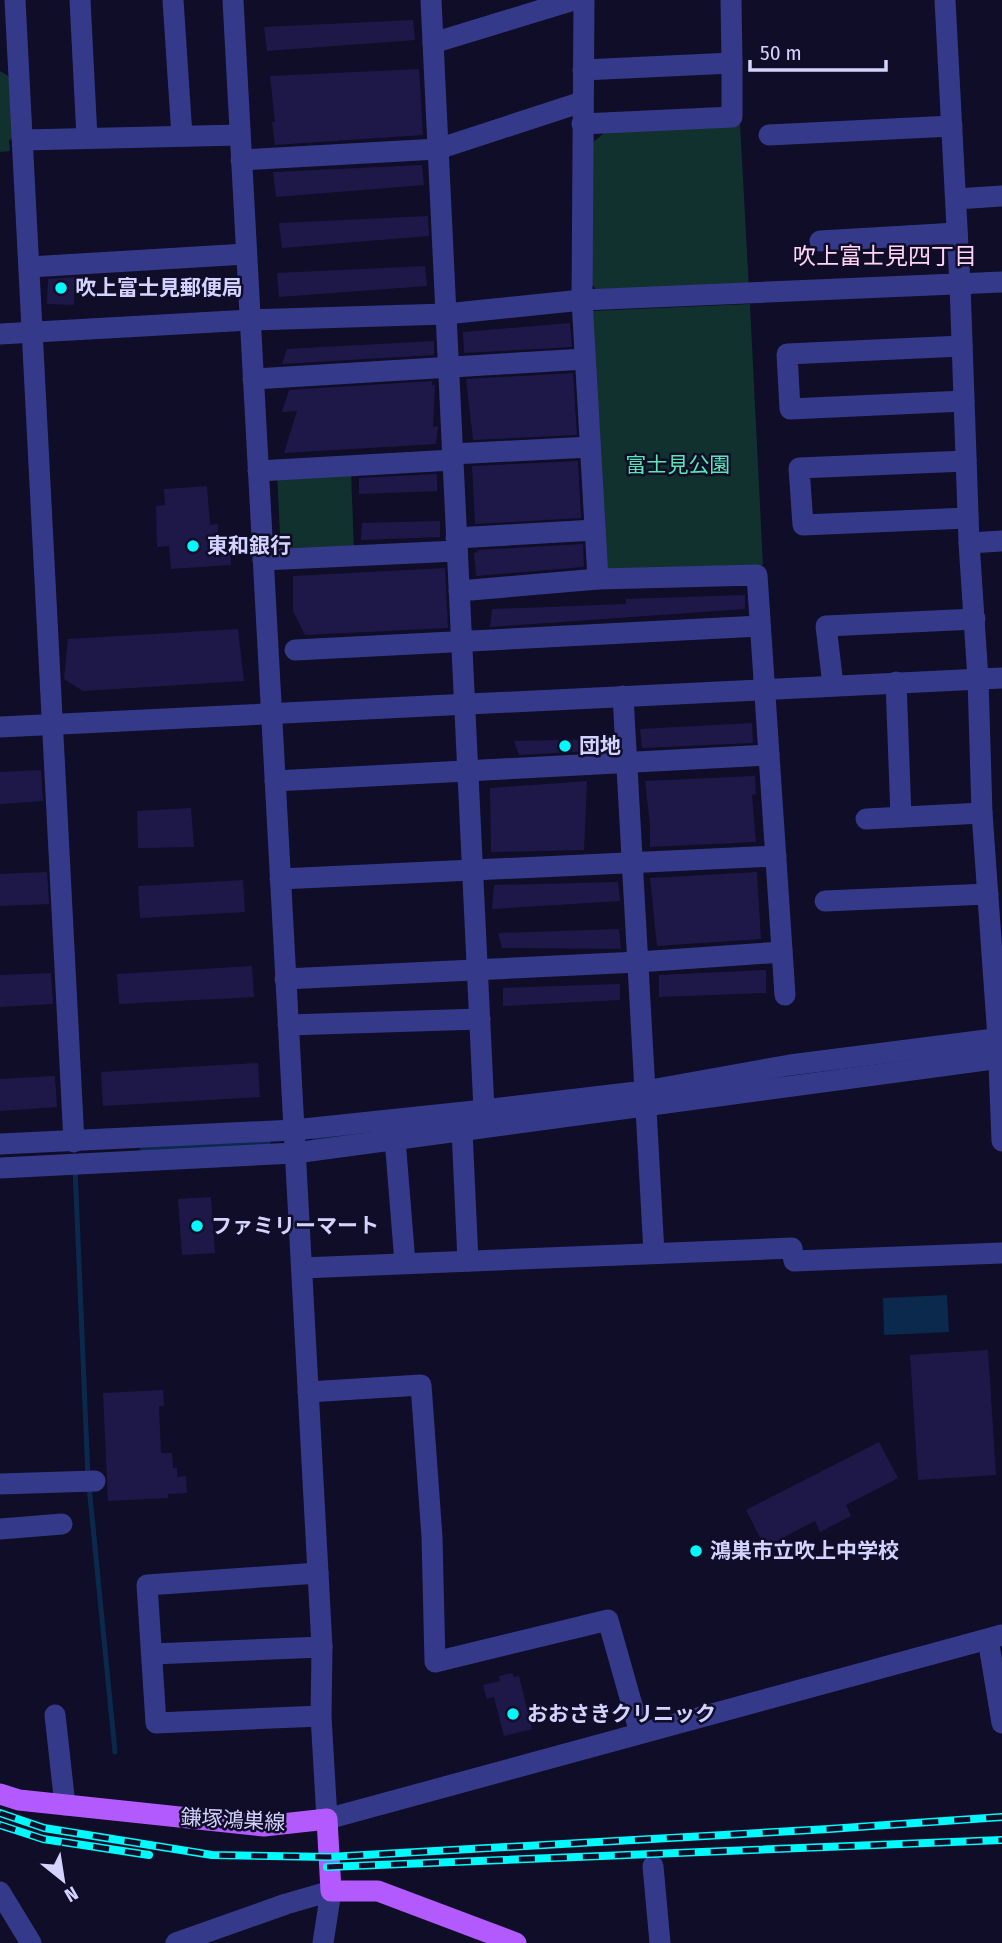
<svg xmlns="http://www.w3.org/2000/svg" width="1002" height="1943" viewBox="0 0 1002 1943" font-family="'Fira Sans Condensed','Noto Sans JP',sans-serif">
<rect width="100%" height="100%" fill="#0f0d27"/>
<!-- green -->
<g fill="#10312d">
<polygon points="0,71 7,75 10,79 13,139 9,140 10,151 0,152"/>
<polygon points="740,123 749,289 601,296 591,283 592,143 609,129"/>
<polygon points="750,304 763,565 622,573 609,570 605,566 591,311"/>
<polygon points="351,469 354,552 281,555 277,473"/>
</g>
<!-- water -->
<polygon fill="#0b294d" points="947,1295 949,1332 884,1335 883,1298"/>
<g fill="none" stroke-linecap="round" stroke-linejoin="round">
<!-- stream -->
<g stroke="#0b294d" stroke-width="5">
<polyline points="315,1139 352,1134"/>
<polyline points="142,1150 268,1142"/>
<polyline points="75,1168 88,1477"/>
<polyline points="89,1486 115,1752"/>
</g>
</g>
<!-- building -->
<g fill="#1e1849">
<polygon points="413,20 415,40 267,51 264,27"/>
<polygon points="419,69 423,135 275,145 272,122 275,122 270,76"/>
<polygon points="422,165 424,185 276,197 273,172"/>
<polygon points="428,216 429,236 282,248 279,223"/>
<polygon points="425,266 427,286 279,297 277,273"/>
<polygon points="75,277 74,305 47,304 48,279"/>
<polygon points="570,323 572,347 464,353 463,332"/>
<polygon points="434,341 434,355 282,364 287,349"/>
<polygon points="573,373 577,435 473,440 466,379"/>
<polygon points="432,381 432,385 435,385 433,427 438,426 436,444 284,453 297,411 282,412 289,390"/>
<polygon points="578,461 581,518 475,524 472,466"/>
<polygon points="437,474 437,491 359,494 359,478"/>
<polygon points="207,486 210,525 218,524 219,549 230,548 231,565 171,569 169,546 157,547 156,506 165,505 164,489"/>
<polygon points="440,521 440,537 361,540 362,523"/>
<polygon points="583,544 584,567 476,576 474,553 478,552 477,550"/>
<polygon points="445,568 448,628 305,635 293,611 293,576"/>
<polygon points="745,595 745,609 490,627 492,609 626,604 626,599"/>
<polygon points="238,629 244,681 83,691 64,679 68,639"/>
<polygon points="752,723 753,743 642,748 640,729"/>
<polygon points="611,739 612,750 519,755 514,741"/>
<polygon points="41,770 43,801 0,804 0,772"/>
<polygon points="755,776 756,794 752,795 756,842 650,847 650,825 645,781"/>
<polygon points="587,781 584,850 491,852 490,788"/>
<polygon points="191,808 194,847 138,848 137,811"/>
<polygon points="47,872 49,904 0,906 0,874"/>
<polygon points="757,872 761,939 657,946 650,878"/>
<polygon points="243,880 245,912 140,918 138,886"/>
<polygon points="618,882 620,901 492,909 494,885"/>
<polygon points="619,929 621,949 502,948 498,933"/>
<polygon points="252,966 254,997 119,1004 117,974"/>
<polygon points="766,970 766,993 659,997 659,975"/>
<polygon points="51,973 53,1004 0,1007 0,975"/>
<polygon points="620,984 620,1000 503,1006 503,988"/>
<polygon points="258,1063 260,1097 103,1106 101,1072"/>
<polygon points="55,1076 57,1107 0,1111 0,1079"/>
<polygon points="211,1197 215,1253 182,1255 178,1199"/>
<polygon points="988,1350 996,1475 918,1480 910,1355"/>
<polygon points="163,1390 164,1406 159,1406 161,1453 172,1453 173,1468 177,1468 177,1477 186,1476 187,1493 168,1494 168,1498 108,1501 103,1393"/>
<polygon points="879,1442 898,1478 846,1505 851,1516 820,1532 815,1521 765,1547 746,1510"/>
<polygon points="512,1673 514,1677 519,1676 532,1729 504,1736 494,1697 487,1699 483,1685 500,1681 499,1676"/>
</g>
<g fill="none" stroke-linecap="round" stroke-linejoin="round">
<!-- minor -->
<g stroke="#353989" stroke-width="21">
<polyline points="15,0 74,1142"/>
<polyline points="80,0 87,138"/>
<polyline points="173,0 182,136"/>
<polyline points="233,0 322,1647 321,1716 327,1819 1002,1635"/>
<polyline points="431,0 484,1110"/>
<polyline points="584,0 582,300 598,579"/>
<polyline points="945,0 960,284 969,543 978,679 982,813 998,1038 1002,1141"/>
<polyline points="433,43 574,0"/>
<polyline points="583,70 732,63 731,0"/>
<polyline points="582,124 732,117 732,63"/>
<polyline points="769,135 952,126"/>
<polyline points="23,140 240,135"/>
<polyline points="241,160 438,149 582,102"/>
<polyline points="956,199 1002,196"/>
<polyline points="820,241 957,233"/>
<polyline points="29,267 246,254"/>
<polyline points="0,334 250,320 446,314 582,300 1002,282"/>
<polyline points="962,346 787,354 790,409 964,401"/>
<polyline points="253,379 585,359"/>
<polyline points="452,454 590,447"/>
<polyline points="966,461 799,468 803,525 968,518"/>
<polyline points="258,471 453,460"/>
<polyline points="456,538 595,530"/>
<polyline points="969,543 1002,541"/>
<polyline points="263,560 457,551"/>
<polyline points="459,591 598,579 757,575 785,995"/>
<polyline points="295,650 760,626"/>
<polyline points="896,682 901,817"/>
<polyline points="833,685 826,626 975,619"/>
<polyline points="623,696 654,1253"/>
<polyline points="0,727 1002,678"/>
<polyline points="275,781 769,755"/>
<polyline points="866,819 982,813"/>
<polyline points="280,879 776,856"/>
<polyline points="825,901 988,894"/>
<polyline points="285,979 638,962 782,952"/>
<polyline points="288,1025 480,1019"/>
<polyline points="462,1130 468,1261"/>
<polyline points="395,1139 405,1263"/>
<polyline points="0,1144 294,1130 484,1110 645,1091 790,1065 1002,1038"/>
<polyline points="0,1168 295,1153 1002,1058"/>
<polyline points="302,1268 792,1248 794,1261 1002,1253"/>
<polyline points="308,1392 421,1385 432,1537 435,1662 608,1620 640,1733"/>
<polyline points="0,1484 95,1481"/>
<polyline points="0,1529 62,1524"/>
<polyline points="318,1573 147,1585 156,1723 321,1716"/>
<polyline points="988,1639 1002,1723"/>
<polyline points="152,1654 322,1647"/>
<polyline points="55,1715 65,1805"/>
<polyline points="653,1866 660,1943"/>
<polyline points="0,1892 31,1943"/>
<polyline points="176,1943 286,1904 331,1891 323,1943"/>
</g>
<!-- major -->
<polyline stroke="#b35aff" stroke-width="21" points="0,1794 19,1800 264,1826 327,1819 331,1891 378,1891 516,1943"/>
<!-- rail casing -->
<g stroke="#00fbfe" stroke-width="8">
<g id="rail">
<polyline points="0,1813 44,1828 212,1855 329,1857 829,1829 1002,1817"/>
<polyline points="0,1825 43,1839 149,1855"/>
<polyline points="327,1867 1002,1840"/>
</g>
</g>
<!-- rail -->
<use href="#rail" stroke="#0f0d27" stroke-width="5" stroke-dasharray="16" stroke-linecap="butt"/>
</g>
<!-- markers -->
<g fill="#00fbfe" stroke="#0f0d27" stroke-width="2.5">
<circle cx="61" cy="288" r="7"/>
<circle cx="193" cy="546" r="7"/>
<circle cx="565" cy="746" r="7"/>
<circle cx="197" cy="1226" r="7"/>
<circle cx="696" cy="1551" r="7"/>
<circle cx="513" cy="1714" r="7"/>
</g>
<g text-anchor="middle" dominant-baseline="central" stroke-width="5" stroke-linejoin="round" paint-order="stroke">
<!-- poi labels -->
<g font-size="21" font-weight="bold" fill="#d4d3ff" stroke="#0f0d27" text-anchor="start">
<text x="75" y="288">吹上富士見郵便局</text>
<text x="207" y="546">東和銀行</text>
<text x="579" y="746">団地</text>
<text x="211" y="1226">ファミリーマート</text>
<text x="710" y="1551">鴻巣市立吹上中学校</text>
<text x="527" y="1714">おおさきクリニック</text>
</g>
<!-- park labels -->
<g font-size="21" fill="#57e7b6" stroke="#0f0d27">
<text x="678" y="465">富士見公園</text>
</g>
<!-- street labels -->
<g font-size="21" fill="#d4d3ff" stroke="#0f0d27">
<text transform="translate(233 1820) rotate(3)">鎌塚鴻巣線</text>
</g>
<!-- neighbourhood labels -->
<g font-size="23" fill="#ffd5f3" stroke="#0f0d27">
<text x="885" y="256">吹上富士見四丁目</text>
</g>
</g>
<!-- north arrow -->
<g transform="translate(63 1880) rotate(150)" stroke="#0f0d27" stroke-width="5" paint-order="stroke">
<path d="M0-5L12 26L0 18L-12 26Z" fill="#d4d3ff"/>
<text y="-10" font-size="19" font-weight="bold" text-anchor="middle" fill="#d4d3ff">N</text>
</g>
<!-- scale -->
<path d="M750 60v10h136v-10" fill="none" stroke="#d4d3ff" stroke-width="3.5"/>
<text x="760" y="60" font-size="21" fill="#d4d3ff" stroke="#0f0d27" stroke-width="5" paint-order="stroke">50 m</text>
</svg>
